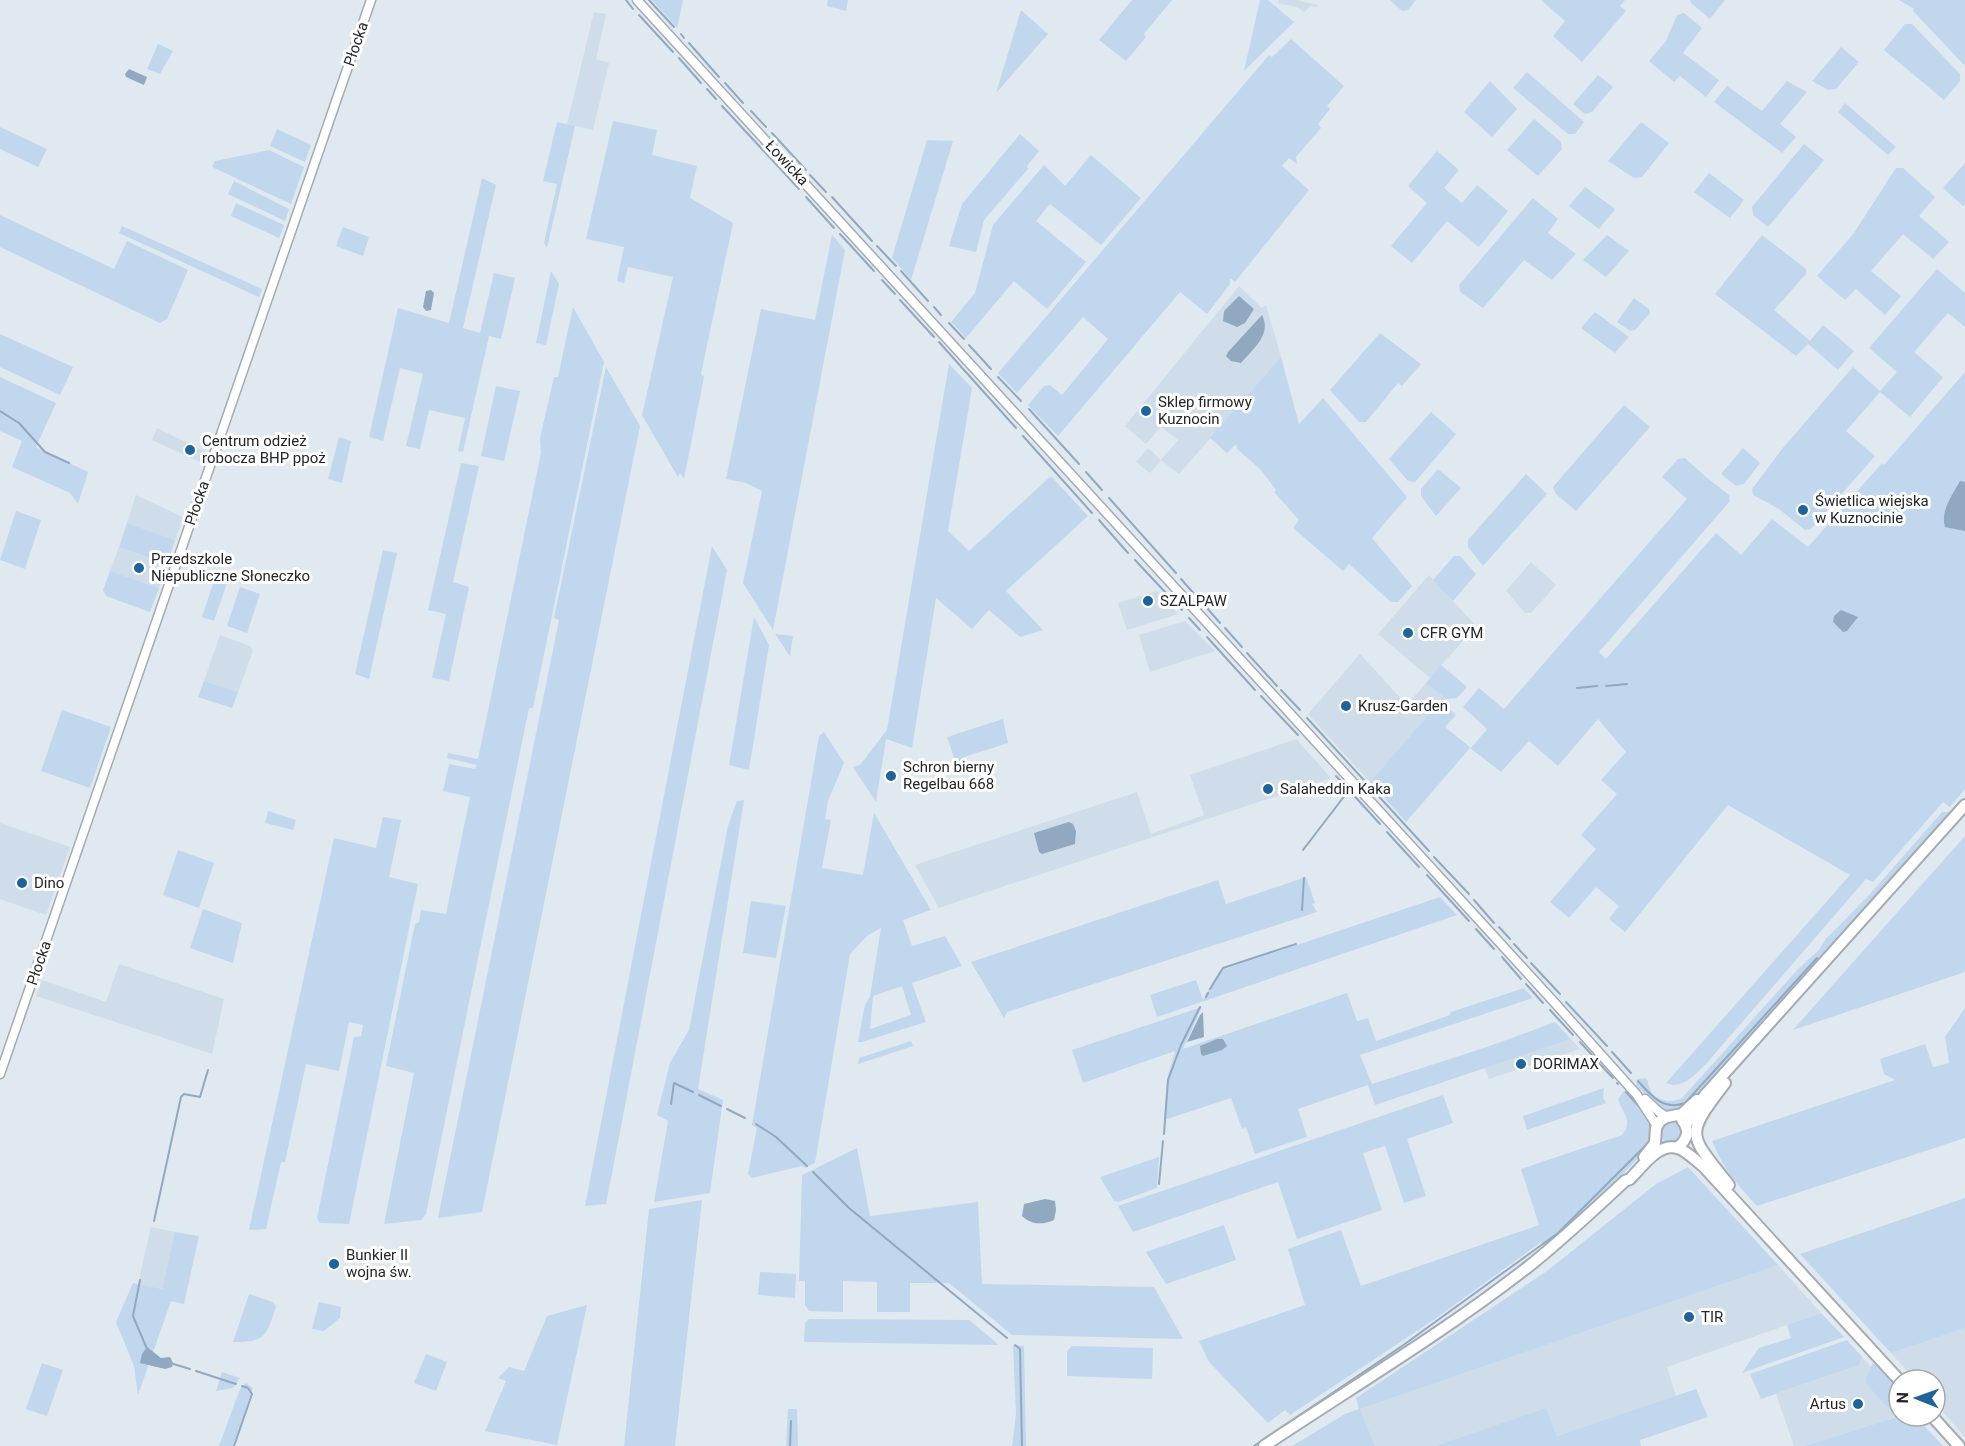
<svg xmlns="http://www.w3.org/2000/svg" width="1965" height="1446" viewBox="0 0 1965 1446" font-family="Roboto,sans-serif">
<rect width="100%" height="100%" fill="#e1e9f0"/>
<!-- built -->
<g fill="#cfdce9">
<polygon points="1279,0 1298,0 1318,5 1316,7 1311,6 1304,12 1297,7 1278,3"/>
<polygon points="594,12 606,14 596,59 609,63 593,130 567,124"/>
<polygon points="1239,286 1262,308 1266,305 1281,357 1179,474 1161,460 1150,473 1136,462 1148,448 1161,460 1178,440 1161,427 1146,444 1125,426"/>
<polygon points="157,428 206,452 202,463 152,440"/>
<polygon points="136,495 183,517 175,540 127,523"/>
<polygon points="119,547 167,564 159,588 110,571"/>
<polygon points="1531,562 1556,585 1531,613 1525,613 1506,591"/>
<polygon points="1429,575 1476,626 1430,678 1378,634"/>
<polygon points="1157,591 1178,614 1127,630 1118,603"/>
<polygon points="1185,621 1215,651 1150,672 1139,635"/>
<polygon points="220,635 250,646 253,651 238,692 204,681"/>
<polygon points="1360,654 1407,705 1426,683 1446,699 1443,703 1447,707 1429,714 1370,782 1308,714"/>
<polygon points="1296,739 1331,778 939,908 915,865 1137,792 1151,834 1204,815 1190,775"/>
<polygon points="0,823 70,847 46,915 0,899"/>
<polygon points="119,964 224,999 212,1054 36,996 42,980 106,1002"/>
<polygon points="1571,1039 1580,1049 1489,1079 1485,1068"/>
<polygon points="151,1227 175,1232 162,1289 138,1284"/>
<polygon points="1778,1265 1821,1313 1667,1367 1676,1396 1557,1436 1546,1408 1435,1446 1375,1446 1360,1409"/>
<polygon points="1965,1328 1965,1437 1935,1403 1935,1380 1915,1380 1891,1353"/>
<polygon points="1862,1357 1899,1398 1900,1416 1805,1446 1794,1446 1776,1394 1859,1365"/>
</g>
<!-- green -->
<g fill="#c0d7ed" fill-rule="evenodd">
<polygon points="651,0 683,0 677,28 652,0"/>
<polygon points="828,0 848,0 846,11 827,6"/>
<polygon points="1132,0 1172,0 1144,34 1146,37 1126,61 1099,40"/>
<polygon points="1260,0 1268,0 1294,22 1244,71"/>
<polygon points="1390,0 1416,0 1408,10 1402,11"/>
<polygon points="1541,0 1625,0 1620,6 1626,11 1582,62 1553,36 1565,21"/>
<polygon points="1690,0 1725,0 1710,19 1691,3"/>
<polygon points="1899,0 1965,0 1965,66 1913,11 1914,9"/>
<polygon points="1021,10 1048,34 996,93"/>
<polygon points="1684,13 1702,28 1683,53 1719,80 1706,97 1680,76 1674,82 1649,61 1666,41 1677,15"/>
<polygon points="1905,24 1912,24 1960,74 1960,81 1944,100 1884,50"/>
<polygon points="1291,39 1344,86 1327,106 1330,109 1318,124 1321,128 1296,157 1297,164 1289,158 1282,166 1309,190 1235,282 1230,278 1230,284 1207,314 1180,292 1058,436 1028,405 1044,386 1050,385 1062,395 1108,339 1083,317 1017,393 998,373 1269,55 1272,57"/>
<polygon points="158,44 173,51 160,74 147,69"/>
<polygon points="1841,47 1859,62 1836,89 1828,90 1812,81"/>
<polygon points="1527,72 1584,122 1575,134 1568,134 1513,88"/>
<polygon points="1598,75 1613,87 1592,112 1585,114 1573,104"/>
<polygon points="1490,81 1517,109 1492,137 1464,112"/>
<polygon points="1787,81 1807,92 1780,124 1796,137 1782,153 1714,102 1727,86 1762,111"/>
<polygon points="1845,103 1896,147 1888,155 1838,112"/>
<polygon points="1534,119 1561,142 1562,149 1538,176 1507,150"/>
<polygon points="613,121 657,130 652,155 697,166 690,198 733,223 701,374 704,377 684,479 680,473 678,477 642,415 673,277 628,267 624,283 617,281 624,247 586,239"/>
<polygon points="557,122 575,126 547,248 544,243 557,184 543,181"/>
<polygon points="1641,122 1669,143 1642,177 1634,178 1608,161"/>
<polygon points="0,127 47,149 38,167 0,149"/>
<polygon points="277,129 311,145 305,162 270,146"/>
<polygon points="1020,134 1039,151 1027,166 1028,169 984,220 976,252 949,246 962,204"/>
<polygon points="927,140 953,141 911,280 892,258"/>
<polygon points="1804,144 1824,160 1768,227 1753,215 1752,207"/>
<polygon points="269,150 304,167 291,204 212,167 215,161"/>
<polygon points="1437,151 1459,170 1444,188 1462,203 1477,185 1508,211 1479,247 1447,221 1412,263 1391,246 1427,203 1408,186"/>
<polygon points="1091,155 1141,198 1101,245 1050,204 1036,221 1086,262 1047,309 1014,281 966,338 951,322 975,293 993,225 1044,165 1065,186"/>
<polygon points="1965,163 1965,204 1963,206 1943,188"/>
<polygon points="1896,168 1903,168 1935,197 1919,216 1949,242 1933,259 1903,234 1871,271 1901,296 1885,315 1856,289 1845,300 1817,276 1854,233"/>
<polygon points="1709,173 1744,200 1730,218 1694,192"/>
<polygon points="482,178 496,185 463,328 480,333 494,273 515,278 501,339 489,336 463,452 458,451 465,418 429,410 420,449 406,446 423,374 400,368 383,441 369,437 398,308 449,323"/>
<polygon points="234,181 289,209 285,221 228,194"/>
<polygon points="1585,187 1615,209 1599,229 1569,206"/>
<polygon points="1533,198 1558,219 1548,233 1576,254 1552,280 1524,260 1483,308 1460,292 1459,285"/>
<polygon points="236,203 284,225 279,238 231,216"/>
<polygon points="0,215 114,269 127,241 188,270 167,319 160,323 0,247"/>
<polygon points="122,226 262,289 259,297 119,233"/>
<polygon points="343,227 369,237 363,256 336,246"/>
<polygon points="832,235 845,250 773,630 743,583 762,491 746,483 726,479 761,309 815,320"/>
<polygon points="1607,235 1629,251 1606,277 1583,260"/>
<polygon points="1762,235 1806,269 1806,274 1774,310 1810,341 1823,325 1854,351 1838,370 1808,344 1796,356 1715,294"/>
<polygon points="1937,269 1965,293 1965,327 1948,313 1914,352 1943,377 1910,417 1880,392 1846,431 1875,456 1811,529 1805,530 1779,509 1753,495 1752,489 1782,449 1853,367 1880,391 1897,372 1869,348"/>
<polygon points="551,271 559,284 546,345 536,343"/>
<polygon points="1634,298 1649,309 1650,313 1635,330 1630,331 1617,322"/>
<polygon points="573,307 604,362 533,708 529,708 426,1214 421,1220 384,1224 414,1073 386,1066 415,924 419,922 421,910 446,914 470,797 443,791 449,764 475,769 477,765 447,758 448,753 478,759 541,453 540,438 554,377 558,377"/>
<polygon points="1595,312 1629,337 1615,353 1581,328"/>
<polygon points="1380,333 1421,364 1402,386 1398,383 1366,422 1359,422 1330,390"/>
<polygon points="0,334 73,367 60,395 0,367"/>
<polygon points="1281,357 1299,424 1323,398 1407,497 1372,538 1412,586 1398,602 1391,602 1349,564 1343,571 1293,528 1299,520 1274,492 1276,490 1260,469 1237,449 1236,444 1227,453 1210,438"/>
<polygon points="949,364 972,388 948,531 969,551 1051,476 1088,516 1006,591 1043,630 1020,637 989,610 972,629 936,598 912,748 886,739 876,802 853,767 860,765 887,730"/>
<polygon points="606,367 640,426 482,1212 438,1218 559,620 554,618"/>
<path d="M1965,372V789L1950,807L1943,802L1873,882L1866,879L1706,1064C1694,1075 1683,1090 1666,1083L1850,875L1728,805L1625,932L1609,919L1619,906L1596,887L1569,918L1550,902L1596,849L1581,835L1617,794L1601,780L1626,752L1598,719L1558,766L1529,741L1501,772L1470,748L1406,822L1370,782L1429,714L1447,707L1456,715L1445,727L1471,748L1487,729L1463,707L1479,688L1504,709L1687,499L1662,477L1678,459L1685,458L1706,477L1729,495L1730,501L1599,652L1606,659L1716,533L1741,555L1772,519L1808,547L1882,463L1884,465Z"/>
<polygon points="0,377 56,403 36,447 88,472 78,504 70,493 12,467 22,441 0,431"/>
<polygon points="496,386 520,391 504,461 481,456"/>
<polygon points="1624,405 1650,427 1576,511 1556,494 1553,487"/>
<polygon points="1431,412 1456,434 1415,482 1408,481 1389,459"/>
<polygon points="339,437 351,441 342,483 328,479"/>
<polygon points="1743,448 1760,463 1744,484 1736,486 1721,474"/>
<polygon points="461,463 479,466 453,582 469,587 449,681 432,678 446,614 428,610"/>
<polygon points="1438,469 1461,488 1436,516 1421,496 1421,489"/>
<polygon points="1526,474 1547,494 1483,566 1468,547 1468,540"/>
<polygon points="16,511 41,520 25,569 0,560"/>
<polygon points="127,523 175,540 167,564 119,547"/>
<polygon points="712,546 727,570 615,1158 606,1204 585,1206"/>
<polygon points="383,550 397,553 369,679 355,674"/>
<polygon points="1454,556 1460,556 1476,574 1453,601 1433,580"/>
<polygon points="110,571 159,588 150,612 106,596 103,590"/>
<polygon points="215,578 227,583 214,621 202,617"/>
<polygon points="240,587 260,594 247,633 227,626"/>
<polygon points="754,617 769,645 749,770 729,765"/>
<polygon points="775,634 793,636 790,656"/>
<polygon points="1441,665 1467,687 1457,698 1446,699 1426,683"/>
<polygon points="204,681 238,692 232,708 198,697"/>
<polygon points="62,710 111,727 90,788 41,771"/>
<polygon points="1003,719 1008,743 964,757 960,775 947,737"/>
<path d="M824,732L844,763L828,801L825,819L831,820L822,868L863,875L874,813L931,910L903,920L912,946L945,936L962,966L912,983L926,1022L862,1042H858L865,1005L870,997L881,928L867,936L850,954L815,1163L805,1168L802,1166L752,1178L748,1174L757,1128L752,1125L819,736ZM902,986L911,1015L870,1029L873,996Z"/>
<polygon points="744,800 698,1089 723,1100 710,1193 654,1202 668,1121 657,1115 670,1063 689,1030 728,826 737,801"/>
<polygon points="268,811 296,820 293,830 265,823"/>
<path d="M1942,812H1952L1700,1093C1668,1123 1663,1113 1636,1085L1637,1079L1646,1078C1648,1081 1648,1084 1649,1087C1654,1101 1670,1104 1682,1098L1799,968L1819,950L1825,940L1871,893Z"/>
<polygon points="383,817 401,820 389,877 418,884 349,1224 320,1223 317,1218 354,1037 361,1036 363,1025 349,1022 339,1071 306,1064 285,1162 281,1162 266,1229 249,1230 334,838 376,848"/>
<polygon points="1965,836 1965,972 1793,1030"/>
<polygon points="178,850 214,863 199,908 163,895"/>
<polygon points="1306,877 1315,903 1312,904 1317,912 1007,1012 1004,1018 971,962 1218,880 1226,904"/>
<polygon points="1440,897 1457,915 1157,1017 1150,995 1196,980 1203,1000 1219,971"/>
<polygon points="751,901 786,906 776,958 743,953"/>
<polygon points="203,909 242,923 233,963 190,948"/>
<polygon points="1524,988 1533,998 1360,1055 1372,1084 1487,1047 1555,1022 1571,1039 1375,1105 1368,1085 1298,1109 1307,1137 1255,1154 1246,1127 1242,1129 1231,1098 1164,1120 1167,1079 1175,1051 1083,1083 1072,1050 1202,1007 1183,1049 1347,993 1357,1021 1368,1018 1376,1041 1450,1015 1451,1012"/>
<path d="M1965,1008V1138L1757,1206C1737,1184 1724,1170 1712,1141L1895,1080L1884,1074L1880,1059L1925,1044L1933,1067L1949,1063L1945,1037Z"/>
<polygon points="911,1041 913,1046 858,1064 859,1058"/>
<polygon points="1604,1088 1603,1098 1606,1103 1527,1130 1523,1116"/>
<path d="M1624,1091L1628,1092L1638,1103L1652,1124L1651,1141L1640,1156L1593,1206L1546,1247L1541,1242L1435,1319L1290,1415L1285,1410L1268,1423L1209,1362L1199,1341L1305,1305L1288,1249L1341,1230L1361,1286L1539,1225L1521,1169L1622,1135C1634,1121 1622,1113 1618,1099Z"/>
<polygon points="1443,1095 1453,1123 1407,1139 1426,1196 1404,1203 1385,1146 1363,1153 1382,1210 1297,1239 1278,1182 1133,1232 1118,1206"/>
<circle cx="1671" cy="1132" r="11"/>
<polygon points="857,1148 870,1216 978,1202 982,1284 1154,1287 1183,1339 1012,1335 949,1283 910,1283 910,1312 877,1312 877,1282 843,1281 843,1312 809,1311 805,1305 805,1281 799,1281 802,1175"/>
<polygon points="1159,1157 1157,1188 1118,1202 1114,1201 1100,1177"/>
<polygon points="1688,1167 1778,1265 1360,1409 1375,1446 1292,1446 1345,1414 1359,1409 1356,1398 1547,1271 1656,1184"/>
<polygon points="1965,1198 1965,1328 1891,1353 1800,1254"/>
<polygon points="702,1200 675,1446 624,1446 649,1209"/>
<polygon points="1224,1225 1236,1260 1166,1284 1146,1252"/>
<polygon points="175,1232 199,1236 184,1304 171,1301 138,1395 134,1366 116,1322 133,1283 162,1289"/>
<polygon points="760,1272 796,1274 795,1298 758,1295"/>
<path d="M249,1294L273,1302L276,1307C266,1337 265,1342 233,1342Z"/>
<polygon points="319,1302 341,1307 340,1318 324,1331 312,1329"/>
<polygon points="587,1305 557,1445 485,1431 506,1381 498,1378 509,1367 524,1371 547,1316"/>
<polygon points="1821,1313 1844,1337 1742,1373 1759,1348 1791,1338 1787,1325"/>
<polygon points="809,1319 969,1320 999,1345 804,1342 805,1323"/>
<polygon points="1847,1340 1862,1357 1859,1365 1761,1399 1750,1374"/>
<polygon points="1013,1345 1024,1346 1026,1446 1012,1446 1016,1414"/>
<polygon points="1072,1346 1153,1348 1152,1379 1067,1376 1067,1351"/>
<polygon points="426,1354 447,1362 436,1391 414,1383"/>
<polygon points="42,1363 63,1370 47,1416 26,1409"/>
<polygon points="1873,1363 1899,1388 1899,1407 1890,1408 1886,1406 1866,1383 1866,1378"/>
<polygon points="222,1372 240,1378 233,1388 216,1391"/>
<polygon points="246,1383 253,1388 233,1446 219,1446 240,1389"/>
<polygon points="1696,1389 1708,1417 1640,1440 1641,1446 1435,1446 1546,1408 1557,1436"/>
<polygon points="788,1409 797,1409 798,1446 786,1446"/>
<polygon points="1900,1416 1915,1416 1943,1446 1805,1446"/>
</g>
<!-- water -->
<g fill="#90a9c1">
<polygon points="129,69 147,77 144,85 126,77 125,74"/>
<polygon points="431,290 434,293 431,310 426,311 423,307 426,291"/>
<polygon points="1239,296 1254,309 1245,323 1237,327 1223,321 1224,311"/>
<path d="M1262,315C1272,334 1254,348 1241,363L1231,361L1226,356L1228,352Z"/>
<path d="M1960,481L1965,482V531L1945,527C1940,511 1953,494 1960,481Z"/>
<polygon points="1841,610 1858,617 1847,631 1843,632 1833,622 1834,616"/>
<polygon points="1069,822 1073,824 1076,831 1075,844 1042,854 1039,852 1034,833"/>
<polygon points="1203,1012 1204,1037 1187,1042 1200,1015"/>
<polygon points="1217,1039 1223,1039 1227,1046 1222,1050 1203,1056 1201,1054 1200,1046"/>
<path d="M1045,1199L1055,1201L1056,1210L1054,1220C1043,1225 1031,1225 1022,1216L1024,1204Z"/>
<polygon points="147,1347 161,1358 170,1357 173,1363 172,1367 165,1369 140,1363 142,1354"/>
</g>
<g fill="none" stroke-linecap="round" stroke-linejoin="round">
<!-- stream -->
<g stroke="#90a9c1" stroke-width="2">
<polyline points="626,0 633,9"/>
<polyline points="649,0 674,27"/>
<polyline points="639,15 673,52"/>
<polyline points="681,34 684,38"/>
<polyline points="689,43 719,77"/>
<polyline points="679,58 701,83"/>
<polyline points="725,83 743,103"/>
<polyline points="707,89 716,99"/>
<polyline points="722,106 799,189"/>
<polyline points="751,111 766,127"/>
<polyline points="772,133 806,170"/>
<polyline points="810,175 826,192"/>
<polyline points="806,197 834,228"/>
<polyline points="832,197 872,241"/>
<polyline points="840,234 874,271"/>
<polyline points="877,246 896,266"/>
<polyline points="901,271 928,301"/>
<polyline points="882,280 895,294"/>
<polyline points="900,300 934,337"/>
<polyline points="934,307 941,315"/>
<polyline points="949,323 964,339"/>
<polyline points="939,342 1016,428"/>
<polyline points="969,345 991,369"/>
<polyline points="998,377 1021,401"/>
<polyline points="1029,409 1079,464"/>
<polyline points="0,411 19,423 45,452 69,463"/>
<polyline points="1023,436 1092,513"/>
<polyline points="1086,472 1102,490"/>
<polyline points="1109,498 1176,573"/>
<polyline points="1099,520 1128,553"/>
<polyline points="1135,560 1182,610"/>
<polyline points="1181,579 1196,596"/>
<polyline points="1201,601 1220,623"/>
<polyline points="1189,618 1200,630"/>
<polyline points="1225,628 1242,647"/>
<polyline points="1207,637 1255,690"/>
<polyline points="1247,653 1277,686"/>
<polyline points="1606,686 1627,684"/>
<polyline points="1577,688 1597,686"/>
<polyline points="1281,690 1300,710"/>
<polyline points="1261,696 1298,735"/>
<polyline points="1307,718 1429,851"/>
<polyline points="1336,776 1380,824"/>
<polyline points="1387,832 1419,867"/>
<polyline points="1303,850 1349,790"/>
<polyline points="1434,857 1469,894"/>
<polyline points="1427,875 1469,921"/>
<polyline points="1474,900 1494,923"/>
<polyline points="1302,910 1304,878"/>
<polyline points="1499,927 1510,939"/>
<polyline points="1476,929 1494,949"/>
<polyline points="1514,944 1527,958"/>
<polyline points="1502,957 1521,979"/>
<polyline points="1531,963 1560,994"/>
<polyline points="1526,984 1543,1003"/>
<polyline points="1210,989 1223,968 1296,944"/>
<polyline points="1206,997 1208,993"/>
<polyline points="1566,1002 1607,1046"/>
<polyline points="1550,1010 1573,1035"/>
<polyline points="1580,1042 1592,1055"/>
<polyline points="1612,1052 1631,1073"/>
<polyline points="1596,1060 1613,1078"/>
<path d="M1638,1081C1651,1096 1664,1111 1685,1103L1817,958"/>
<polyline points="1617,1083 1618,1084"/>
<polyline points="1626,1092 1644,1112"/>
<polyline points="699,1095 721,1106"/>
<polyline points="671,1104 674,1083 693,1092"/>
<polyline points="727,1109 745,1118"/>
<polyline points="756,1124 776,1137 807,1166"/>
<polyline points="1164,1134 1168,1080 1181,1045 1200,1007"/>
<polyline points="813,1172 849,1208 1007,1338"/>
<polyline points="1159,1184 1163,1141"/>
<polyline points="154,1221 181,1097 184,1094 200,1097 208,1070"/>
<polyline points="140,1280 133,1316 147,1349"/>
<polyline points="1015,1345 1020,1349 1022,1446"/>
<polyline points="170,1363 190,1369"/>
<polyline points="196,1371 236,1384"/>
<polyline points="234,1446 252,1394 248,1388 242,1386"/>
<polyline points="790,1446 791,1421"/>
<polyline points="1254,1446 1402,1346 1558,1233 1647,1144 1650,1140 1650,1122"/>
</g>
<!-- minor casing -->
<g stroke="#a4abb2" stroke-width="11">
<g id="minor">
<polyline points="637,0 1554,1002 1637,1095 1657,1126"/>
<polyline points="0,1074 371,0"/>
<polyline points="1645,1099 1659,1112 1667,1117"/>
</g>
</g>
<!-- major casing -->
<g stroke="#a4abb2" stroke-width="14">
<g id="major">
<path d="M1725,1083C1684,1137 1688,1133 1729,1185"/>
<polyline points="1686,1125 1705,1095 1965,805"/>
<path d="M1677,1148C1687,1140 1691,1131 1682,1120"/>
<polyline points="1644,1157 1655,1143 1656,1128 1660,1121 1667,1117 1682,1114 1697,1100"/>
<polyline points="1932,1416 1959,1446"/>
<path d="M1264,1446C1354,1386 1448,1330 1533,1263C1565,1237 1595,1209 1625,1181L1630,1179C1643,1166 1660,1140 1680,1149C1689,1153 1696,1161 1704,1167L1899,1380"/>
</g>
</g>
<!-- minor -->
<use href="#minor" stroke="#fff" stroke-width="8"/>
<!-- major -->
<use href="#major" stroke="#fff" stroke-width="10"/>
</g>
<!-- markers -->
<g fill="#206398" stroke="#fff" stroke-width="2">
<circle cx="1146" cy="411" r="6"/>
<circle cx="190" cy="450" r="6"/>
<circle cx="1803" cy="510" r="6"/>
<circle cx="139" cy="568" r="6"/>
<circle cx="1148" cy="601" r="6"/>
<circle cx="1408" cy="633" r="6"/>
<circle cx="1346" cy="706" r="6"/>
<circle cx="891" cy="776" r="6"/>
<circle cx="1268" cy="789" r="6"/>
<circle cx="22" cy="883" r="6"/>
<circle cx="1521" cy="1064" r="6"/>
<circle cx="334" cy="1264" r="6"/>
<circle cx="1689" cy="1317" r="6"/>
<circle cx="1858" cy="1404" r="6"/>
</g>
<g text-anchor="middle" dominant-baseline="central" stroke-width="6" stroke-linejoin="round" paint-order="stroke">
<!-- street labels -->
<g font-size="15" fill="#232528" stroke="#fff">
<text transform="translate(356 44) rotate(-71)">Płocka</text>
<text transform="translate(787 163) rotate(47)">Łowicka</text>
<text transform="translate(197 503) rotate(-71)">Płocka</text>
<text transform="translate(39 963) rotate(-71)">Płocka</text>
</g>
<!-- poi labels -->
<g font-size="15" fill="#232528" stroke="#fff" text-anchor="start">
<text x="1158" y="402">Sklep firmowy<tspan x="1158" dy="17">Kuznocin</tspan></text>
<text x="202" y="441">Centrum odzież<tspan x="202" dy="17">robocza BHP ppoż</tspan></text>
<text x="1815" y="501">Świetlica wiejska<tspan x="1815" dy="17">w Kuznocinie</tspan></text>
<text x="151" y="559">Przedszkole<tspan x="151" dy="17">Niepubliczne Słoneczko</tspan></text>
<text x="1160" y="601">SZALPAW</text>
<text x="1420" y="633">CFR GYM</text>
<text x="1358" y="706">Krusz-Garden</text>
<text x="903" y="767">Schron bierny<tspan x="903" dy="17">Regelbau 668</tspan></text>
<text x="1280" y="789">Salaheddin Kaka</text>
<text x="34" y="883">Dino</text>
<text x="1533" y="1064">DORIMAX</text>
<text x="346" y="1255">Bunkier II<tspan x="346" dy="17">wojna św.</tspan></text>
<text x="1701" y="1317">TIR</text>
<text x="1846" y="1404" text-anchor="end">Artus</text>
</g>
</g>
<!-- north arrow -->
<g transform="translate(1917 1398) rotate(271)"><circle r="28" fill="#ffffff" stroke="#a7a8a9" stroke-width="1.5"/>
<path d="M0-4.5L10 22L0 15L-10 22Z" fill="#206398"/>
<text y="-9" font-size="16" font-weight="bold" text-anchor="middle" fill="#232528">N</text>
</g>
</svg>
